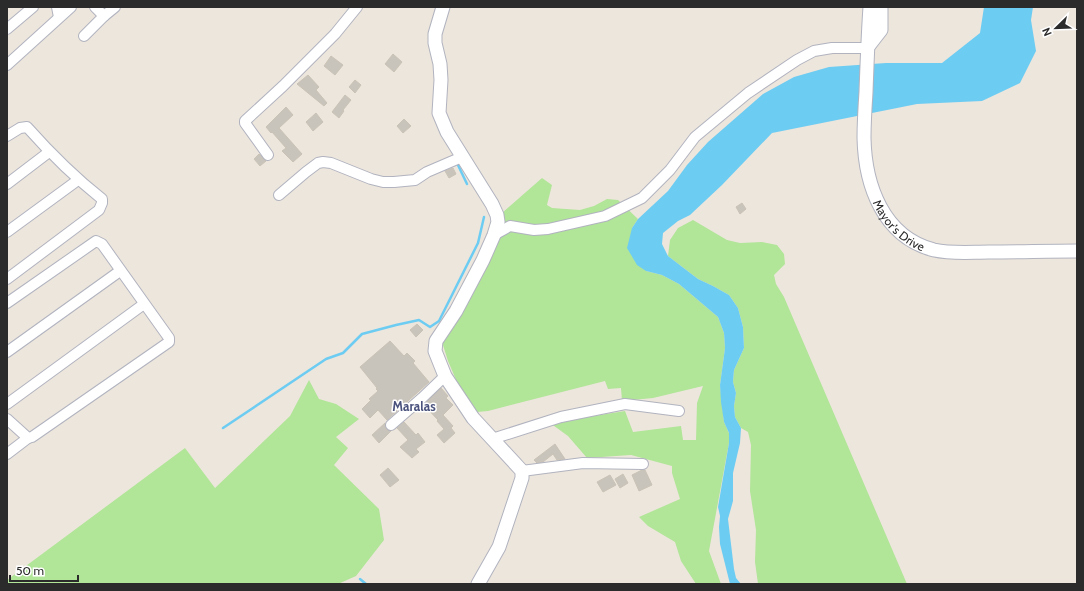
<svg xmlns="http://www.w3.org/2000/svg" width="1084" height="591" viewBox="0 0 1084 591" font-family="Cabin,sans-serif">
<rect width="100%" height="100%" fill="#ede6dd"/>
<!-- green -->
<g fill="#b1e598">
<polygon points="542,178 552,185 547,205 552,208 580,210 594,206 607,199 618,200 638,219 632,228 646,271 662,275 679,284 718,317 724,333 725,348 720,385 724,422 729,433 729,443 709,551 721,584 696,584 681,561 675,542 648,526 639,517 680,499 672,473 672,466 631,455 587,458 568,436 550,423 625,411 633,432 681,426 683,440 696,440 697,403 703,386 653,398 622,401 621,388 608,389 605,381 488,411 477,412 457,382 448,361 442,342 453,324 472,296 500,237 502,213"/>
<polygon points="693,220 727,240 740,243 762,242 777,245 784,254 785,264 774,275 776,284 784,297 907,584 758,584 755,562 756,530 750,491 751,445 748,432 741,428 735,417 734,406 736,393 733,382 734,370 744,348 743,327 738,308 729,295 713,286 698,279 668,256 670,240 678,228"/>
<polygon points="309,380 319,399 336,404 359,419 336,437 348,448 334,465 379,509 384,540 356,576 338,584 7,584 7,580 185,448 215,488 290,416"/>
</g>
<!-- water -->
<polygon fill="#6dccf2" points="984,7 1033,7 1031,20 1036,51 1020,83 982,101 917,104 772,133 722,185 690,215 678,221 663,233 662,244 668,256 698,279 713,286 729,295 738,308 743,327 744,348 734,370 733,382 736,393 734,406 735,417 741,428 740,443 733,473 733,501 728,519 734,569 736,578 741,584 730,584 720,544 719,527 720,516 718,507 729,443 729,433 724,422 721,402 720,385 725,348 724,333 718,317 679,284 662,275 646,271 637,265 627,248 632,228 638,219 668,191 687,165 708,142 763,94 794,77 829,67 886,63 942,63 980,33"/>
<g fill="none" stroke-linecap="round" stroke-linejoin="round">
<!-- stream -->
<g stroke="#6dccf2" stroke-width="2.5">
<polyline points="457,163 467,184"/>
<polyline points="223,428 326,359 343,353 362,334 396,325 419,320 430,327 439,321 478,243 484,217"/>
<polyline points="360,579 366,584"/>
</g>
</g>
<!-- building -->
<g fill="#c9c4bb" stroke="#c9c3b6">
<polygon points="393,54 402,62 394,72 385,64"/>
<polygon points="331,56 343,65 335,75 324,66"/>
<polygon points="308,75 319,87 316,90 327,103 324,106 297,84"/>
<polygon points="355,80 361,85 355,93 349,87"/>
<polygon points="345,95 351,100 343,110 344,111 339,118 332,112"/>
<polygon points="286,107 293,115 279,128 302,154 293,162 282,151 286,148 272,132 271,133 266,127"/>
<polygon points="316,113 323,122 313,131 306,122"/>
<polygon points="404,119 411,126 403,133 397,126"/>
<polygon points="259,154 266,161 260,166 254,159"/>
<polygon points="453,168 456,174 449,178 445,171"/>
<polygon points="742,203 746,209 740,214 736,207"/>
<polygon points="417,324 423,330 416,337 410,330"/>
<polygon points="390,341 404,356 407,353 415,361 413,363 429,382 387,420 378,410 370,418 362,409 371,400 369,399 378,391 376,389 377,388 360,367"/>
<polygon points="441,388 448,396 446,398 453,405 443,415 453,426 451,428 455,433 444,443 437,435 444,429 437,421 438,420 424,405"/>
<polygon points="404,422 416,435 418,433 425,442 416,449 419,452 412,458 400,447 408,440 397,428"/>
<polygon points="385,423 386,429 391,431 379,443 372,435"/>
<polygon points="555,444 565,459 557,460 553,454 543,462 537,463 534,460"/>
<polygon points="388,468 399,480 390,487 380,475"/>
<polygon points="642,470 645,470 652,485 639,491 632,475"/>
<polygon points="623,474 628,483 620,488 615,479"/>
<polygon points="610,475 616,485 603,492 597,482"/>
</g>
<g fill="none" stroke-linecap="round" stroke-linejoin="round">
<!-- minor casing -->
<g stroke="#b1b3bf" stroke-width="12">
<g id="minor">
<polyline points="57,7 59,17"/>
<polyline points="104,16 115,7"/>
<polyline points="7,29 33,7"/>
<polyline points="84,36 104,16 95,7"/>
<polyline points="7,65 71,7"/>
<path d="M7,136L20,128L27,127C51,154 73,176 102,199V203L99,210L7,279"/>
<polyline points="268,155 245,123 245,121 283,86 335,34 357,7"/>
<polyline points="7,184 49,152"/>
<polyline points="279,195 306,172 318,163 323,162 331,163 371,179 383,182 394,182 415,180 427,172 462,157"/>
<polyline points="7,232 78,180"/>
<polyline points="494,235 510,226 534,230 548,229 605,216 642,198 670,170 695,137 748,93 797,60 814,51 832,48 867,48"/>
<polyline points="7,303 96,241 102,244 169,338 169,342 32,437 28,438 7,419"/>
<polyline points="7,352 120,271"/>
<polyline points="7,404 144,304"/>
<polyline points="391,425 422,398 445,376"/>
<polyline points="492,439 561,417 625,404 679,411"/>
<polyline points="7,454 28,438"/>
<polyline points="522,471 583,463 643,464"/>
</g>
</g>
<!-- tertiary casing -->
<g stroke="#b1b3bf" stroke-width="15">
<g id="tertiary">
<polyline points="443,7 435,34 435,43 440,64 441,80 439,113 447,132 492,204 497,215 498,222 494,235 483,260 456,311 436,341 435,351 445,376 473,418 522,471 522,478 499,547 478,584"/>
<path id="s1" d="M870,7C868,35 867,64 866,92C865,107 864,123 864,138C865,185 883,237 934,250C952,254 971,252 989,252C1018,252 1048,251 1077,251"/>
<polyline points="867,48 881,30 881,7"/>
</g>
</g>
<!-- minor -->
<use href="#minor" stroke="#fff" stroke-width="10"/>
<!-- tertiary -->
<use href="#tertiary" stroke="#fff" stroke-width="13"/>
</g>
<g text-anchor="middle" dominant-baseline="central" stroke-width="3" stroke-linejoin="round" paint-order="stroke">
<!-- street labels -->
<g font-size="12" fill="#2b2b2b" stroke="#fff">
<text stroke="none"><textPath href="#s1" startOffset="229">Mayor's Drive</textPath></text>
</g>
<!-- neighbourhood labels -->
<g font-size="13" font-weight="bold" fill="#4a527d" stroke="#fff">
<text x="414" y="406">Maralas</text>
</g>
</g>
<!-- border -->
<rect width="1084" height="591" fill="none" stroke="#2b2b2b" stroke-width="16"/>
<!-- north arrow -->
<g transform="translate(1056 28) rotate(247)" stroke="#ffffff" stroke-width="3" paint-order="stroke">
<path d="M0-3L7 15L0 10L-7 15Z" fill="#2b2b2b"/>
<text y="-6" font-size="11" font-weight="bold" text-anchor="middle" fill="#2b2b2b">N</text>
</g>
<!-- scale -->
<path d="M10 575v6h68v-6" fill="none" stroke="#2b2b2b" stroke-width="2"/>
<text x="16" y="575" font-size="12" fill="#2b2b2b" stroke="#ffffff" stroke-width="3" paint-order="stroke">50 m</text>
</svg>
